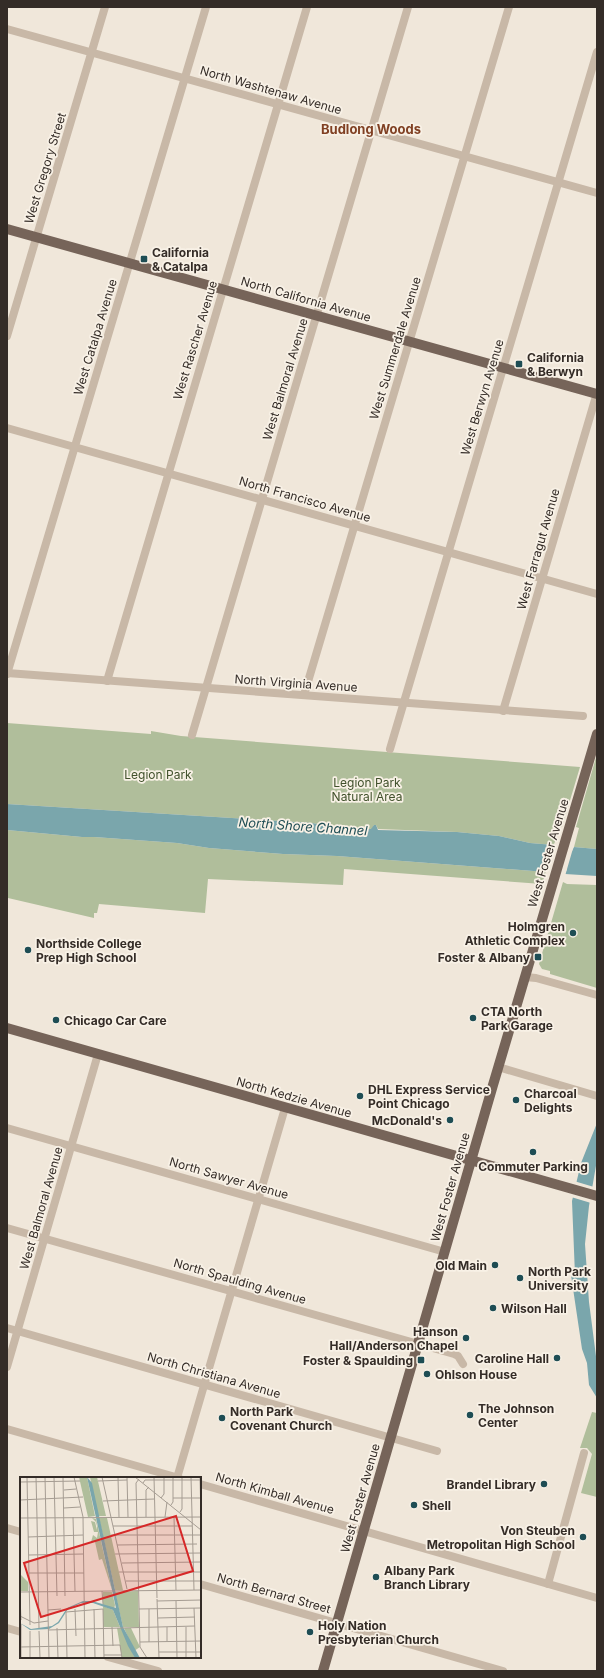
<svg xmlns="http://www.w3.org/2000/svg" width="604" height="1678" viewBox="0 0 604 1678" font-family="Inter,sans-serif">
<rect width="100%" height="100%" fill="#f0e7da"/>
<!-- green -->
<g fill="#b0be9b">
<polygon points="7,723 151,734 151,731 181,736 580,767 562,827 559,827 554,845 530,843 499,836 457,832 378,829 376,825 374,825 372,829 334,827 312,823 7,804"/>
<polygon points="597,754 597,849 574,847 579,828 576,827"/>
<polygon points="7,830 82,837 94,837 177,843 209,848 283,854 337,856 546,872 542,884 344,869 343,885 208,879 205,913 99,904 97,913 94,913 94,918 8,898 7,900"/>
<polygon points="563,882 567,884 597,885 597,988 550,974 550,971 542,969 539,964"/>
<polygon points="592,1412 597,1413 597,1497 581,1493 592,1454 587,1448 580,1448"/>
</g>
<!-- water -->
<g fill="#7aa6ac">
<polygon points="7,804 312,823 334,827 371,829 374,825 376,825 378,830 457,832 499,836 530,843 554,845 552,849 572,851 574,847 597,849 597,876 565,874 567,869 547,867 546,872 337,856 283,854 209,848 177,843 94,837 82,837 7,830"/>
<polygon points="597,1123 597,1160 589,1206 585,1244 589,1302 597,1364 597,1398 589,1385 587,1363 582,1349 571,1275 575,1275 572,1201 581,1163"/>
</g>
<!-- pier -->
<g fill="#f0e7da">
<polygon points="554,843 556,845 555,848 571,849 572,845 574,845 565,876 563,874 564,870 549,869 547,873 545,874"/>
<polygon points="574,1181 594,1187 591,1203 571,1197"/>
</g>
<g fill="none" stroke-linecap="round" stroke-linejoin="round">
<!-- minor -->
<g stroke="#c8b8a7" stroke-width="8">
<polyline points="7,29 597,193"/>
<polyline points="7,336 105,7"/>
<polyline points="7,428 597,594"/>
<polyline points="7,673 583,716"/>
<polyline points="7,674 206,7"/>
<polyline points="107,681 307,7"/>
<polyline points="304,695 509,7"/>
<polyline points="503,711 597,393"/>
<polyline points="192,735 408,7"/>
<polyline points="390,749 597,52"/>
<polyline points="525,977 536,978 597,995"/>
<polyline points="498,1067 597,1096"/>
<polyline points="7,1128 445,1252"/>
<polyline points="7,1228 454,1354 458,1356 463,1364"/>
<polyline points="7,1328 437,1451"/>
<polyline points="7,1367 98,1054"/>
<polyline points="7,1429 179,1478"/>
<polyline points="177,1478 285,1108"/>
<polyline points="200,1484 597,1598"/>
<polyline points="7,1528 21,1532"/>
<polyline points="200,1584 503,1671"/>
<polyline points="548,1584 584,1453"/>
<polyline points="7,1628 21,1632"/>
<polyline points="108,1657 158,1671"/>
</g>
<!-- major -->
<g stroke="#766459" stroke-width="10">
<polyline points="7,229 597,394"/>
<polyline points="7,1028 597,1196"/>
<polyline points="323,1671 493,1085 597,734"/>
</g>
</g>
<!-- markers -->
<g fill="#1e4d54" stroke="#f8f1e6" stroke-width="1.5">
<rect x="140" y="255" width="8" height="8" rx="2"/>
<rect x="515" y="360" width="8" height="8" rx="2"/>
<circle cx="573" cy="933" r="4"/>
<circle cx="28" cy="950" r="4"/>
<rect x="534" y="953" width="8" height="8" rx="2"/>
<circle cx="473" cy="1018" r="4"/>
<circle cx="56" cy="1020" r="4"/>
<circle cx="360" cy="1096" r="4"/>
<circle cx="516" cy="1100" r="4"/>
<circle cx="450" cy="1120" r="4"/>
<circle cx="533" cy="1152" r="4"/>
<circle cx="495" cy="1265" r="4"/>
<circle cx="520" cy="1278" r="4"/>
<circle cx="493" cy="1308" r="4"/>
<circle cx="466" cy="1338" r="4"/>
<circle cx="557" cy="1358" r="4"/>
<rect x="417" y="1356" width="8" height="8" rx="2"/>
<circle cx="427" cy="1374" r="4"/>
<circle cx="470" cy="1415" r="4"/>
<circle cx="222" cy="1418" r="4"/>
<circle cx="544" cy="1484" r="4"/>
<circle cx="414" cy="1505" r="4"/>
<circle cx="583" cy="1537" r="4"/>
<circle cx="376" cy="1577" r="4"/>
<circle cx="310" cy="1632" r="4"/>
</g>
<g text-anchor="middle" dominant-baseline="central" stroke-width="3.5" stroke-linejoin="round" paint-order="stroke">
<!-- street labels -->
<g font-size="12" fill="#342c27" stroke="#f8f1e6">
<text transform="translate(271 90) rotate(16)">North Washtenaw Avenue</text>
<text transform="translate(45 168) rotate(-73)">West Gregory Street</text>
<text transform="translate(306 299) rotate(16)">North California Avenue</text>
<text transform="translate(95 337) rotate(-73)">West Catalpa Avenue</text>
<text transform="translate(195 340) rotate(-73)">West Rascher Avenue</text>
<text transform="translate(395 348) rotate(-73)">West Summerdale Avenue</text>
<text transform="translate(285 379) rotate(-73)">West Balmoral Avenue</text>
<text transform="translate(482 397) rotate(-73)">West Berwyn Avenue</text>
<text transform="translate(305 499) rotate(16)">North Francisco Avenue</text>
<text transform="translate(538 549) rotate(-74)">West Farragut Avenue</text>
<text transform="translate(296 683) rotate(4)">North Virginia Avenue</text>
<text transform="translate(548 853) rotate(-73)">West Foster Avenue</text>
<text transform="translate(294 1097) rotate(16)">North Kedzie Avenue</text>
<text transform="translate(229 1178) rotate(16)">North Sawyer Avenue</text>
<text transform="translate(450 1187) rotate(-74)">West Foster Avenue</text>
<text transform="translate(41 1208) rotate(-74)">West Balmoral Avenue</text>
<text transform="translate(240 1281) rotate(16)">North Spaulding Avenue</text>
<text transform="translate(214 1375) rotate(16)">North Christiana Avenue</text>
<text transform="translate(275 1493) rotate(16)">North Kimball Avenue</text>
<text transform="translate(360 1498) rotate(-74)">West Foster Avenue</text>
<text transform="translate(274 1593) rotate(16)">North Bernard Street</text>
</g>
<!-- poi labels -->
<g font-size="12" font-weight="bold" fill="#342c27" stroke="#f8f1e6" text-anchor="start">
<text x="152" y="252">California<tspan x="152" dy="14">&amp; Catalpa</tspan></text>
<text x="527" y="357">California<tspan x="527" dy="14">&amp; Berwyn</tspan></text>
<text x="565" y="926" text-anchor="end">Holmgren<tspan x="565" dy="14">Athletic Complex</tspan></text>
<text x="36" y="943">Northside College<tspan x="36" dy="14">Prep High School</tspan></text>
<text x="530" y="957" text-anchor="end">Foster &amp; Albany</text>
<text x="481" y="1011">CTA North<tspan x="481" dy="14">Park Garage</tspan></text>
<text x="64" y="1020">Chicago Car Care</text>
<text x="368" y="1089">DHL Express Service<tspan x="368" dy="14">Point Chicago</tspan></text>
<text x="524" y="1093">Charcoal<tspan x="524" dy="14">Delights</tspan></text>
<text x="442" y="1120" text-anchor="end">McDonald's</text>
<text x="533" y="1166" text-anchor="middle">Commuter Parking</text>
<text x="487" y="1265" text-anchor="end">Old Main</text>
<text x="528" y="1271">North Park<tspan x="528" dy="14">University</tspan></text>
<text x="501" y="1308">Wilson Hall</text>
<text x="458" y="1331" text-anchor="end">Hanson<tspan x="458" dy="14">Hall/Anderson Chapel</tspan></text>
<text x="549" y="1358" text-anchor="end">Caroline Hall</text>
<text x="413" y="1360" text-anchor="end">Foster &amp; Spaulding</text>
<text x="435" y="1374">Ohlson House</text>
<text x="478" y="1408">The Johnson<tspan x="478" dy="14">Center</tspan></text>
<text x="230" y="1411">North Park<tspan x="230" dy="14">Covenant Church</tspan></text>
<text x="536" y="1484" text-anchor="end">Brandel Library</text>
<text x="422" y="1505">Shell</text>
<text x="575" y="1530" text-anchor="end">Von Steuben<tspan x="575" dy="14">Metropolitan High School</tspan></text>
<text x="384" y="1570">Albany Park<tspan x="384" dy="14">Branch Library</tspan></text>
<text x="318" y="1625">Holy Nation<tspan x="318" dy="14">Presbyterian Church</tspan></text>
</g>
<!-- park labels -->
<g font-size="12" fill="#41512c" stroke="#f8f1e6">
<text x="158" y="774">Legion Park</text>
<text x="367" y="782">Legion Park<tspan x="367" dy="14">Natural Area</tspan></text>
</g>
<!-- neighbourhood labels -->
<g font-size="13" font-weight="bold" fill="#804023" stroke="#f8f1e6">
<text x="371" y="129">Budlong Woods</text>
</g>
<!-- water labels -->
<g font-size="13" font-style="italic" fill="#1e4d54" stroke="#f8f1e6">
<text transform="translate(303 826) rotate(4)">North Shore Channel</text>
</g>
</g>
<!-- overview -->
<g transform="translate(20 1477)">
<rect width="181" height="181" fill="#f0e7da"/>
<path d="M59,0H67L75,39L68,40ZM70,0H77L86,39H78ZM72,41L76,42L92,113L82,82L79,83L75,65H71L73,58L77,61L78,55H74L71,44L75,45L77,53V49L76,45ZM79,41H87L103,113H95ZM0,97L8,105V114H0ZM118,114L119,150H103L95,115ZM83,115H92L95,128L94,132L83,128ZM83,129L93,133L100,150H83ZM97,151H101L115,181H102ZM104,151H111L120,170L114,174Z" fill="#b0be9b"/>
<path d="M67,0L72,6L103,150L120,181H115L108,169L93,133L73,126H61L48,132L39,146L29,152L10,153L0,146L11,152L32,149L38,145L47,131L63,124H72L96,131Z" fill="#7aa6ac"/>
<path fill="none" stroke="#a59c92" stroke-width="1" d="M7,0L10,148M16,0L17,41M25,0L29,181M34,0L37,119M43,0L45,119M54,0L63,40L65,181M82,0L107,112M98,0L99,40M107,0L108,40M115,0L181,53M134,0L137,121M171,0L174,113M180,0L181,41M119,2L116,6L120,170L127,181M78,4L107,3M0,5L60,4M123,6L125,3H181M44,13L56,12M141,21L144,17V0M153,21H181M0,23L63,20M83,24L134,22M151,28L153,25V0M44,31L60,30M160,35L162,32V0M53,40L55,114M126,40V13L129,10M145,40L147,25M154,40L156,113M0,41L181,40M17,41L19,151M93,49H172M91,58H181M8,60L63,58M97,68L177,67M95,77L181,76M9,78L63,77M102,86L181,85M99,95H181M9,96H64M106,104H181M82,114L83,127M0,115L181,113M0,120L1,143M137,122L139,181M137,124L181,123M156,124L157,181M174,131L176,181M55,132L56,159M74,132L75,181M119,132L181,131M129,132V165M28,133L41,132M0,139L14,146L28,144M138,141L175,140M1,147V181M92,150L93,169M147,150V164M166,150V181M37,151L38,181M28,153L175,149M10,154V181M19,154L20,181M120,165L181,164M0,170L100,168L102,181M139,175H181M84,178H102M47,181L46,135L83,132L84,181"/>
<path fill="#d62828" fill-opacity="0.15" stroke="#d62828" stroke-width="2" d="M156,39L173,94L21,140L4,86Z"/>
<rect width="181" height="181" fill="none" stroke="#342c27" stroke-width="2"/>
</g>
<!-- border -->
<rect width="604" height="1678" fill="none" stroke="#342c27" stroke-width="16"/>
</svg>
